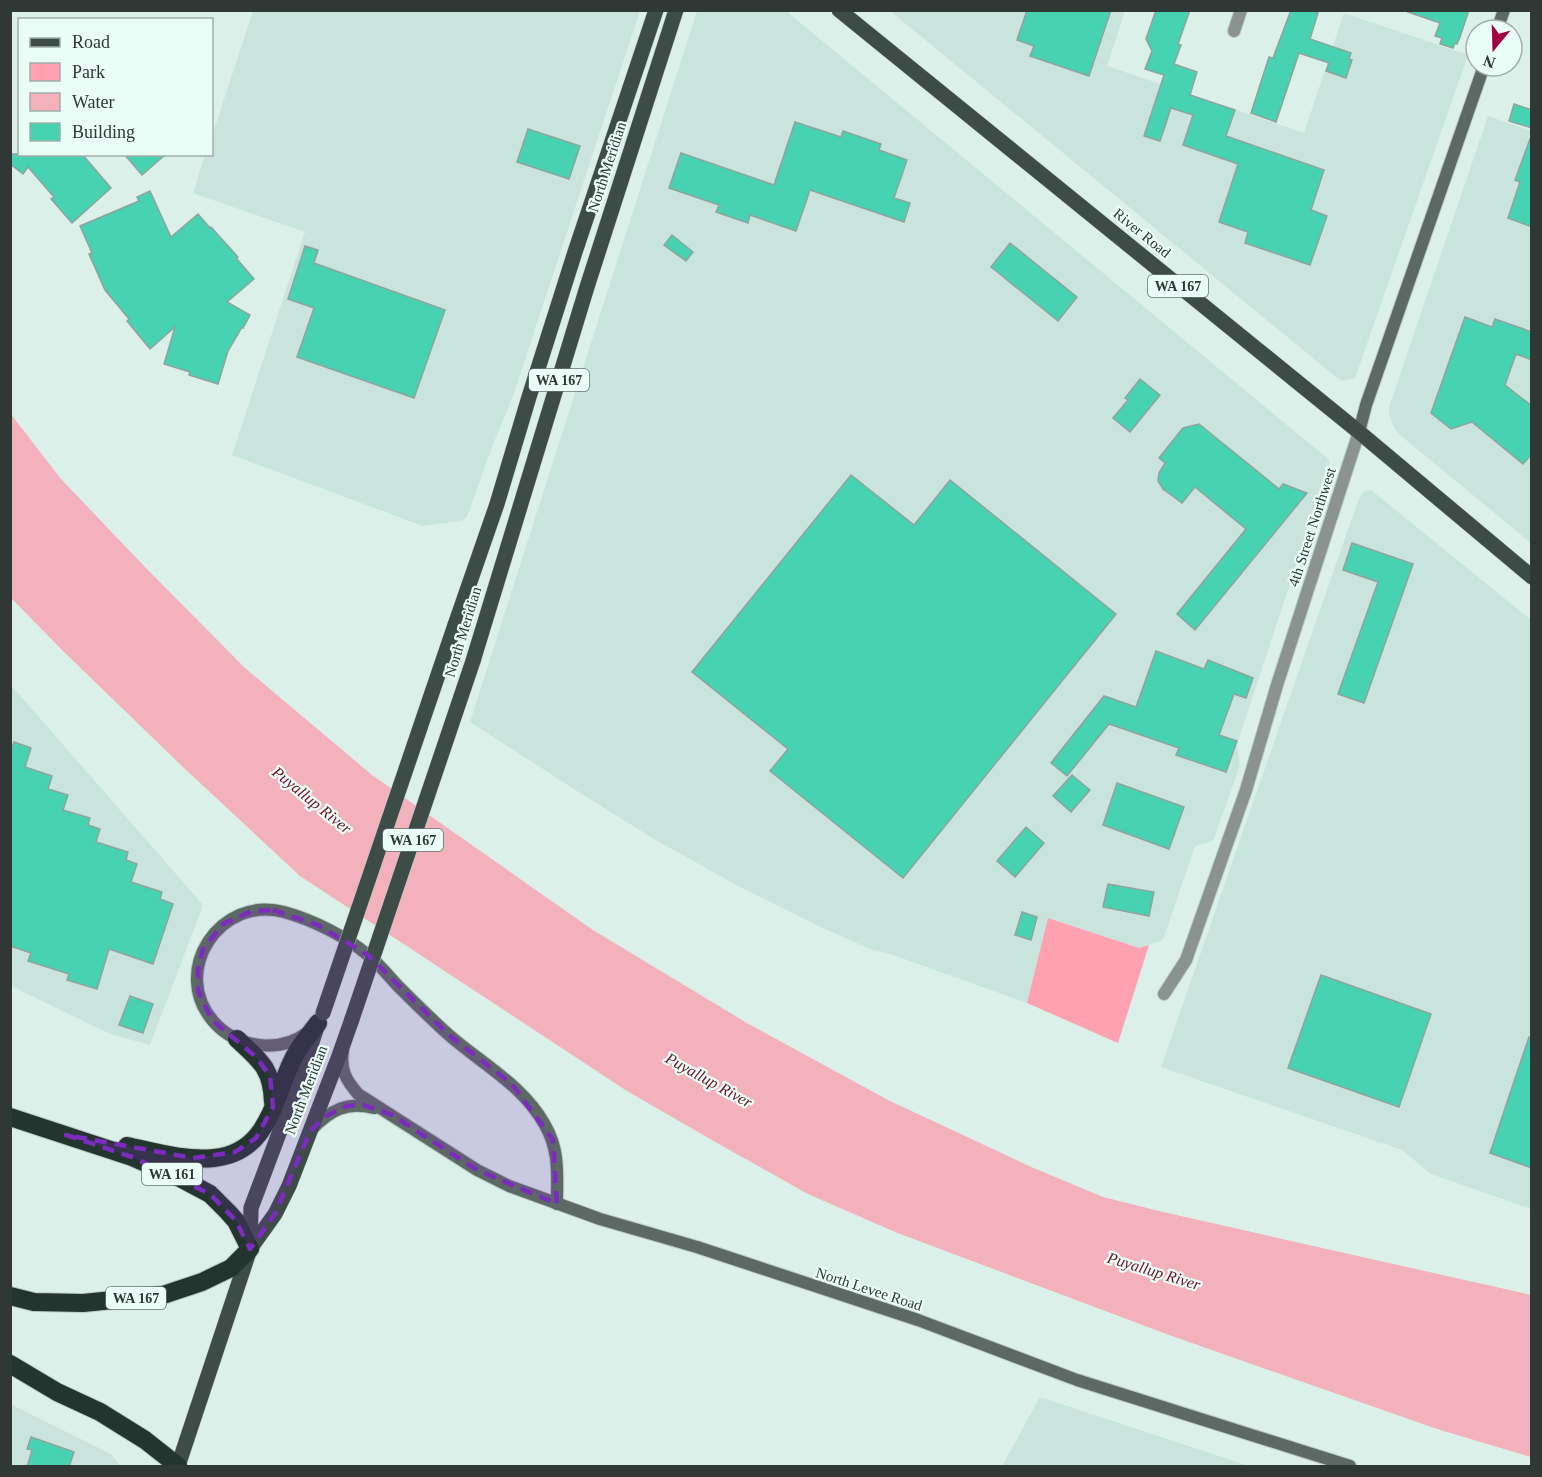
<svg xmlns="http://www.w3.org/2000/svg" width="1542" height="1477" viewBox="0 0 1542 1477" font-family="'Times New Roman',serif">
<rect width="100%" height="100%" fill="#dcf0ea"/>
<!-- built -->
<g fill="#c8e4dc">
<polygon points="253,11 640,11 512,399 493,444 467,517 460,521 423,526 232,455 305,232 193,193 205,155 212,154 212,136"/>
<polygon points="697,11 786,11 1327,458 1329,461 1329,466 1237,744 1240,766 1213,841 1195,846 1163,940 1139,948 1049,919 1027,1003 893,955 870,949 821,927 738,886 654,839 577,791 470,722"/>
<polygon points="890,11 1125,11 1107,66 1304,133 1344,13 1468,55 1355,378 1341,381"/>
<polygon points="1488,116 1531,131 1531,543 1400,435 1393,425 1389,413 1389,407"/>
<polygon points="1371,490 1531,620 1531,1209 1431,1174 1402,1150 1161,1067 1359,498 1365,491"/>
<polygon points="10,684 203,905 150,1045 110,1034 11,986"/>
<polygon points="1040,1397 1249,1466 1002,1466"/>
<polygon points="10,1404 111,1454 120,1466 11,1466"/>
</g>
<!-- green -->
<polygon fill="#fea2b1" points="1048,918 1139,948 1149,945 1118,1043 1027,1003"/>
<!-- water -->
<polygon fill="#f3b2bb" points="10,413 61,479 145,567 244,667 372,775 593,930 747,1023 888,1100 1029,1166 1103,1197 1163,1212 1531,1295 1531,1457 1437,1429 1169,1335 895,1232 808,1194 717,1143 627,1091 300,876 184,768 64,652 11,598"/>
<!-- building -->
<g fill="#47d2b2" stroke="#90a39d" stroke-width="1.5">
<polygon points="1027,10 1111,10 1089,76 1030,56 1034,46 1017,40"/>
<polygon points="1156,10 1190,10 1178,44 1181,45 1174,64 1197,72 1190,95 1235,110 1226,136 1324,170 1311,210 1327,216 1310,265 1245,243 1248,232 1219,222 1238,164 1183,145 1193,115 1171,108 1160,141 1144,136 1164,75 1145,69 1152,51 1146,39"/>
<polygon points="1291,10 1311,10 1318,13 1310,39 1351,53 1349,59 1352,60 1346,78 1326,71 1329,63 1299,53 1276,122 1251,113 1269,57 1273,58"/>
<polygon points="1409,10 1469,10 1460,37 1457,44 1455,43 1453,48 1440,44 1442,38 1435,36 1440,23 1408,12"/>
<polygon points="1514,104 1532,110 1532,128 1509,121"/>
<polygon points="795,122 841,137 843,131 881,144 879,150 907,160 894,198 910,203 904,222 810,190 796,231 750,215 748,223 716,212 719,205 669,188 681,153 774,185"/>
<polygon points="528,129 580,146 569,179 517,162"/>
<polygon points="1530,139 1532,139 1532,227 1508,218 1520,182 1515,180"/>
<polygon points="10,154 82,154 111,188 72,223 51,199 54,197 28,167 23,174 10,164"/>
<polygon points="124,154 166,154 142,175"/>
<polygon points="150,191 171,237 198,214 210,228 211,227 238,257 236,258 254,279 227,302 250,315 243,328 242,327 228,351 218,384 189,375 190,372 164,364 175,327 150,349 127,321 129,319 105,290 89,254 92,253 80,226 139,201 137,197"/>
<polygon points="672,235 693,252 686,261 664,245"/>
<polygon points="1010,243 1077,297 1058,321 991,267"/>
<polygon points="305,246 318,250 314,263 445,310 414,398 297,357 314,308 288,299"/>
<polygon points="1465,317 1492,327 1495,319 1532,332 1532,360 1516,354 1505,385 1532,406 1532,454 1523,464 1472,422 1451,429 1431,413"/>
<polygon points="1140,379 1160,395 1130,432 1113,418 1128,400 1125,398"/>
<polygon points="1199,424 1279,489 1283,484 1307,493 1195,630 1177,614 1246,529 1195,487 1182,503 1163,489 1158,481 1159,473 1165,463 1159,458 1183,428"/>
<polygon points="851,475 914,525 950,480 1116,614 903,878 770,771 788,749 692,672"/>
<polygon points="1352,543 1413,564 1364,703 1338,694 1378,582 1343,570"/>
<polygon points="1156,651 1204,669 1208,660 1253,678 1246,698 1234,694 1219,735 1237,741 1226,772 1176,755 1179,748 1109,724 1067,776 1051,763 1104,696 1136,707"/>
<polygon points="14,742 31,748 25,767 52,776 48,789 68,795 63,810 90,818 88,825 100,829 96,842 128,852 126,860 137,864 131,882 162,892 160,899 173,904 153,964 109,949 97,989 67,980 69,974 28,961 31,953 10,946 10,754"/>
<polygon points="1072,775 1090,790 1071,812 1053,796"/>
<polygon points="1117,783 1184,807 1169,849 1103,825"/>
<polygon points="1026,827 1044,843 1015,877 997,861"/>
<polygon points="1108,884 1154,892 1149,916 1103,907"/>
<polygon points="1022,912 1037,917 1031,940 1015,935"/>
<polygon points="1321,975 1431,1014 1399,1107 1288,1068"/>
<polygon points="130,996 153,1004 143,1033 119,1025"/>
<polygon points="1529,1037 1532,1038 1532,1168 1490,1153"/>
<polygon points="31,1437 74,1452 69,1467 27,1467 32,1450 27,1449"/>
</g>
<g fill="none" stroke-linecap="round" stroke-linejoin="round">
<!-- street casing -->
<g stroke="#bacbc6" stroke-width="14">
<g id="street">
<polyline points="1234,31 1241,10"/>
<polyline points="1164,994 1186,960 1246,790 1277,685 1359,432"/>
</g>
</g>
<!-- secondary casing -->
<g stroke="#bacbc6" stroke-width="14">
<g id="secondary">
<polyline points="1497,30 1504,10"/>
<polyline points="1359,432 1366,405 1484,66"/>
<path d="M308,1032C280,1054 236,1048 213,1021C170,971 220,895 284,912C313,920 345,936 368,955C379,964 388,975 397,985C414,1002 431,1019 449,1035C482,1064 523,1085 545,1125C560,1151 557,1175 557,1204"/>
<path d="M343,1051C340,1070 346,1080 358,1094L477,1170L509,1186L600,1219L697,1247L918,1320L1077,1380L1350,1466"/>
<path d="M312,1129C331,1110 347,1101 374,1108"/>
</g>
</g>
<!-- primary casing -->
<g stroke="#bacbc6" stroke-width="16">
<g id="primary">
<polyline points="839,10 1359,432 1532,577"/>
<polyline points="455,625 497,504 529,397 575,252 656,10"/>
<polyline points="473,661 587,287 676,10"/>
<polyline points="250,1249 275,1214 289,1186 339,1056 352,1019"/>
<polyline points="178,1466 250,1249 251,1208 302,1072 316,1030"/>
</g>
</g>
<!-- highway casing -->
<g stroke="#bacbc6" stroke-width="20">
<g id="highway">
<path d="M237,1039C261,1061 272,1069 273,1102"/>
<polyline points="10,1117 132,1157 180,1178 210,1194 228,1212 236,1221 250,1249 231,1268 202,1282 163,1295 83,1303 34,1302 10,1296"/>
<path d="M127,1146C155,1152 185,1161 214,1158C270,1152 273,1098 294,1057C300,1045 310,1034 318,1023"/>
<polyline points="10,1364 57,1392 100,1412 145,1440 178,1466"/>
</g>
</g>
<!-- street -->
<use href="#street" stroke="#8b9390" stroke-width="12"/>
<!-- secondary -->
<use href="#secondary" stroke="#5d6965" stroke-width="12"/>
<!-- primary -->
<use href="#primary" stroke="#3e4c48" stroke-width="15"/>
<!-- highway -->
<use href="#highway" stroke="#24342f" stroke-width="18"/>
<!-- primary-bridge casing -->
<g stroke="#bacbc6" stroke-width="16" stroke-linecap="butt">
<g id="primary-bridge">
<polyline points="323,1013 455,625"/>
<polyline points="352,1019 473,661"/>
</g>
</g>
<!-- primary-bridge -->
<use href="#primary-bridge" stroke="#3e4c48" stroke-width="15"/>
</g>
<!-- marked area -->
<path fill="#7b2cbf" fill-opacity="0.2" stroke="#7b2cbf" stroke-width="4.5" stroke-dasharray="12 8" stroke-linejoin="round" d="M273,910L318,925L368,955L449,1035L512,1084L553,1140L557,1204L477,1170L392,1115L363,1105L347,1106L324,1117L310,1132L275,1214L250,1249L236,1221L210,1194L132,1157L66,1135L193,1158L235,1152L256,1138L273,1107L270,1076L256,1057L212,1020L198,991V970L203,949L223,924L252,911Z"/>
<g text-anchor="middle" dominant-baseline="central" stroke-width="4.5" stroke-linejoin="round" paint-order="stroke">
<!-- shield labels -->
<g fill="#eafef7" stroke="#687370" stroke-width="1.5">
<rect x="1148" y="275" width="60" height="22" rx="4.5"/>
<rect x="529" y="369" width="60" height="22" rx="4.5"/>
<rect x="383" y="829" width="60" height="22" rx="4.5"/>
<rect x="142" y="1163" width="60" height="22" rx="4.5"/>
<rect x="106" y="1287" width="60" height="22" rx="4.5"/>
</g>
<g font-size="14" font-weight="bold" fill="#303836">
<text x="1178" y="286">WA 167</text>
<text x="559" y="380">WA 167</text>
<text x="413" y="840">WA 167</text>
<text x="172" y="1174">WA 161</text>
<text x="136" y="1298">WA 167</text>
</g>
<!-- street labels -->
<g font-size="15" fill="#303836" stroke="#eafef7">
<text transform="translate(607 167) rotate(-72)">North Meridian</text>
<text transform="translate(1142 233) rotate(39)">River Road</text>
<text transform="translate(1312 527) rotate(-72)">4th Street Northwest</text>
<text transform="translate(463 632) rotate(-73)">North Meridian</text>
<text transform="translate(306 1090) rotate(-69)">North Meridian</text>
<text transform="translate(869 1289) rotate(18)">North Levee Road</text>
</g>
<!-- water labels -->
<g font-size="16" font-style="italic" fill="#6e112d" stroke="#eafef7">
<text transform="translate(312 800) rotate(39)">Puyallup River</text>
<text transform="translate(709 1080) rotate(29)">Puyallup River</text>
<text transform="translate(1154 1271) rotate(17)">Puyallup River</text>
</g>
</g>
<!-- border -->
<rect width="1542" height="1477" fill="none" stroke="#303836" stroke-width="24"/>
<!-- legend -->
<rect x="18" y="18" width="195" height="138" fill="#eafef7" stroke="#a0afaa" stroke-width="1.5"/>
<rect x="30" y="38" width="30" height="9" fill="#3e4c48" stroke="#a0afaa" stroke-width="1.5"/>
<text x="72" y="48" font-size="18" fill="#303836">Road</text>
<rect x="30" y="63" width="30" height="18" fill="#fea2b1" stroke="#a0afaa" stroke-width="1.5"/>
<text x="72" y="78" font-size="18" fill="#303836">Park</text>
<rect x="30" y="93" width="30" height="18" fill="#f3b2bb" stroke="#a0afaa" stroke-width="1.5"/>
<text x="72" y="108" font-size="18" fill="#303836">Water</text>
<rect x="30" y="123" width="30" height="18" fill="#47d2b2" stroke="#a0afaa" stroke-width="1.5"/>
<text x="72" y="138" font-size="18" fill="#303836">Building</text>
<!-- north arrow -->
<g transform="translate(1494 48) rotate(199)"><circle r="28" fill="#eafef7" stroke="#a0afaa" stroke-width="1.5"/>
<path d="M0-4.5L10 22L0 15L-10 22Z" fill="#a10340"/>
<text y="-9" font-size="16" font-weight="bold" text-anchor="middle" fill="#303836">N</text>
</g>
</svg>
